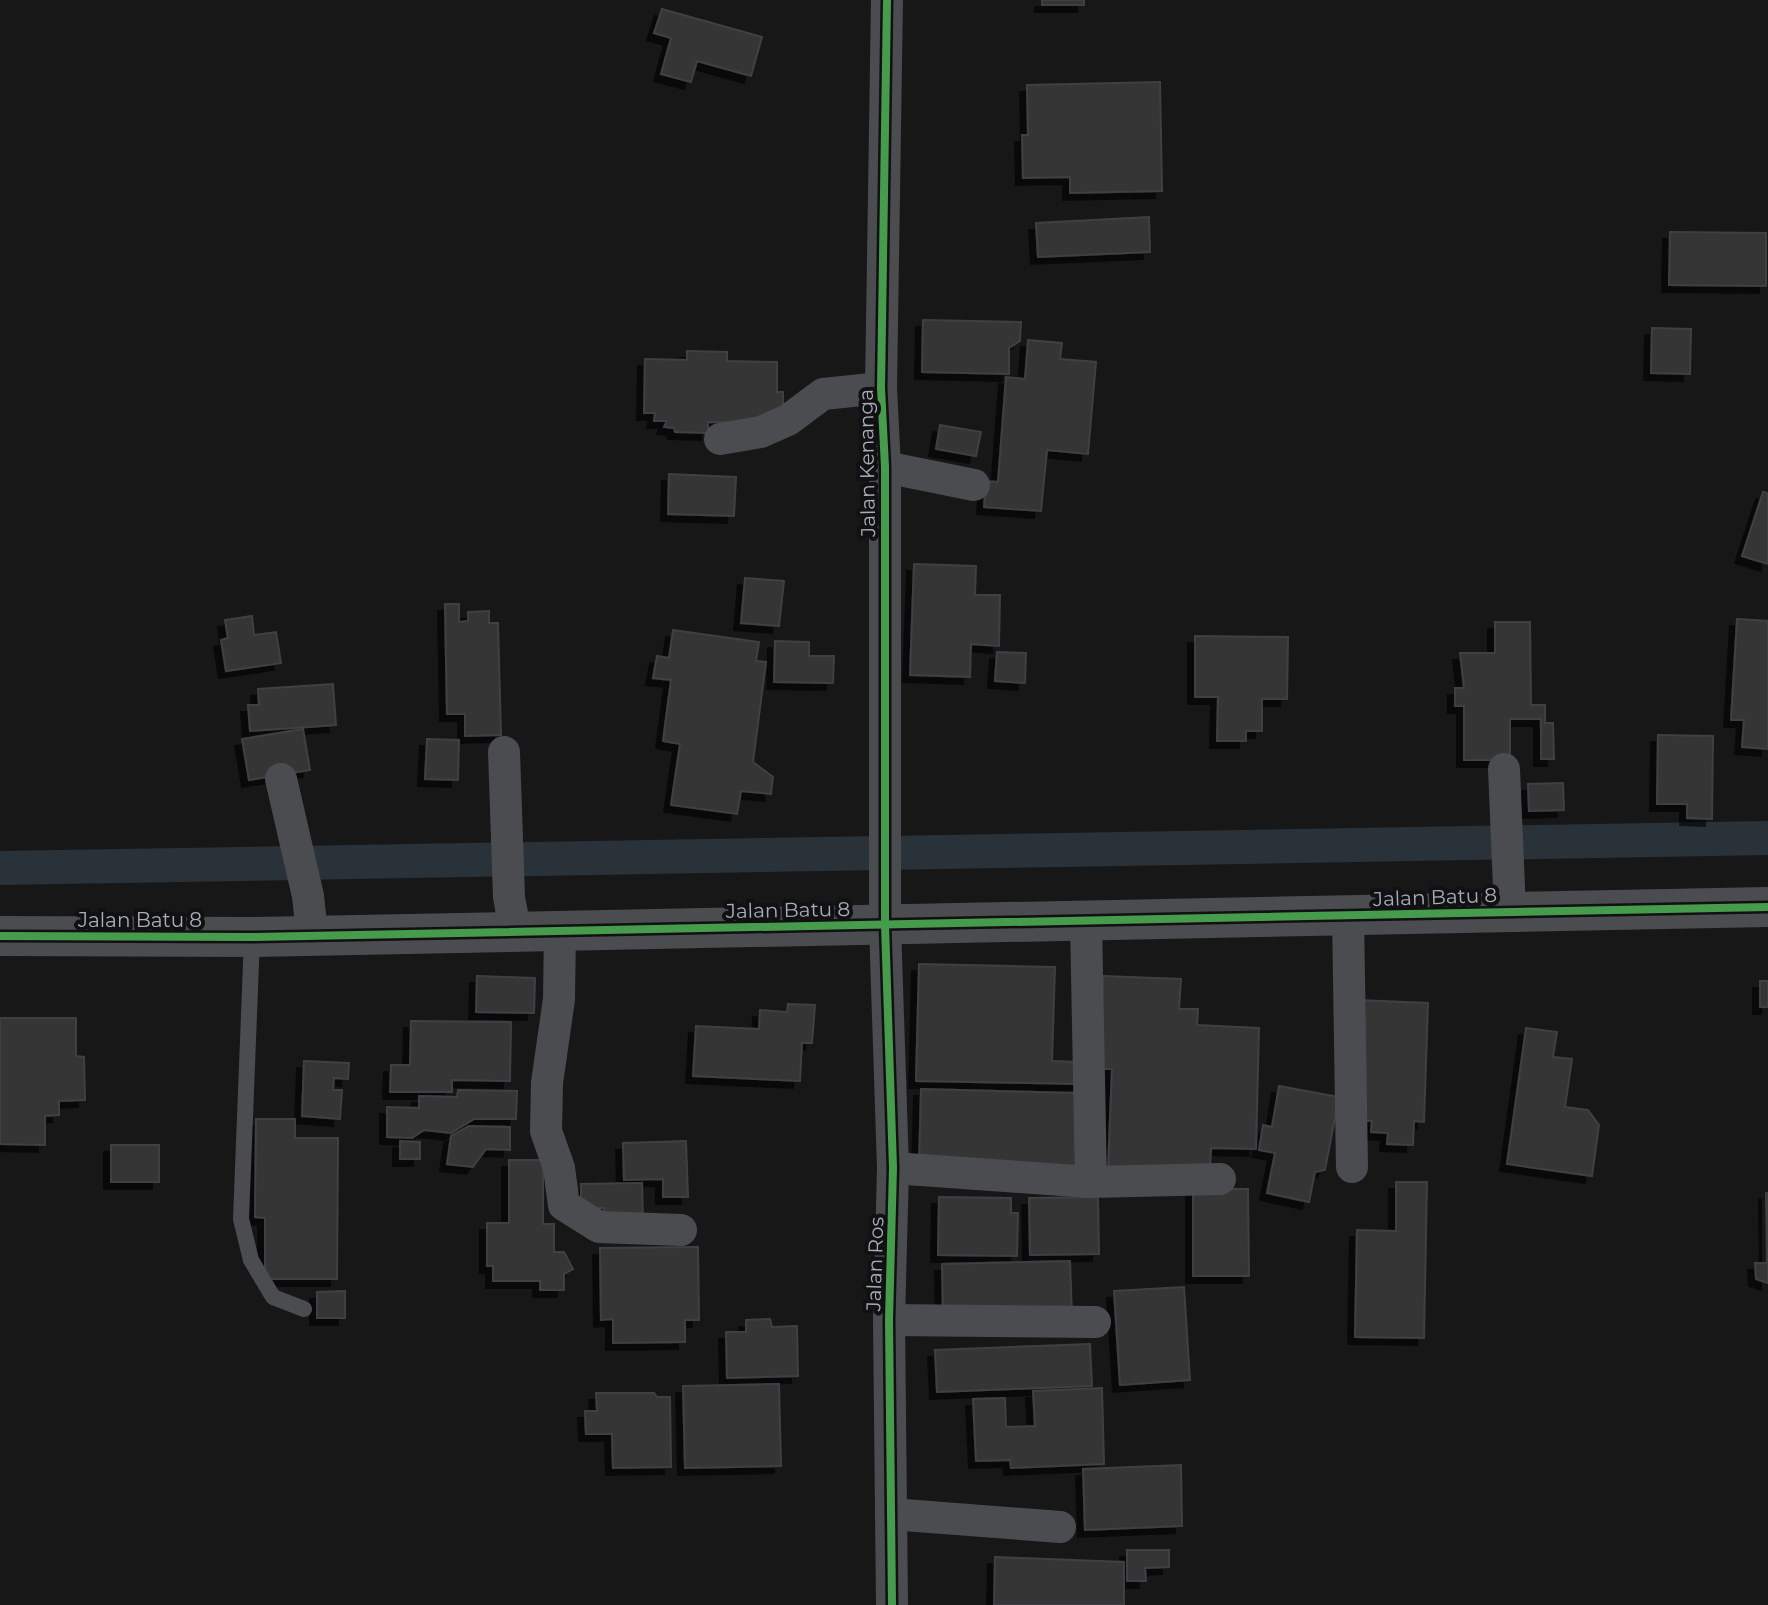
<svg xmlns="http://www.w3.org/2000/svg" width="1768" height="1605" viewBox="0 0 1768 1605" font-family="Montserrat,sans-serif">
<defs>
<filter id="shadow"><feDropShadow dx="-7" dy="7" stdDeviation="0" flood-color="#0009"/></filter>
</defs>
<rect width="100%" height="100%" fill="#171717"/>
<g fill="none" stroke-linecap="round" stroke-linejoin="round">
<!-- canal -->
<polyline stroke="#2a3239" stroke-width="34" points="0,868 1768,838"/>
</g>
<!-- building -->
<g fill="#353536" stroke="#3f4043" stroke-width="2" filter="url(#shadow)">
<rect x="1042" y="0" width="42" height="5"/>
<polygon points="662,9 762,37 751,76 697,61 691,82 661,74 671,38 654,33"/>
<polygon points="1160,82 1162,191 1070,193 1070,177 1023,178 1022,135 1028,135 1027,85"/>
<polygon points="1149,217 1150,252 1038,257 1036,223"/>
<polygon points="1670,232 1766,233 1766,286 1669,285"/>
<polygon points="923,320 1021,322 1020,341 1009,348 1009,374 922,372"/>
<polygon points="1652,328 1691,329 1690,374 1651,373"/>
<polygon points="1028,340 1062,343 1060,359 1096,362 1088,454 1047,450 1041,511 984,507 986,481 998,482 1006,377 1025,379"/>
<polygon points="687,351 727,352 727,361 777,362 777,392 783,392 783,407 773,423 708,422 708,433 675,432 674,428 664,427 667,421 654,421 655,413 644,413 645,359 687,360"/>
<polygon points="940,425 981,432 976,456 936,449"/>
<polygon points="669,474 736,477 734,516 668,514"/>
<polygon points="1763,492 1768,493 1768,564 1742,556"/>
<polygon points="914,564 976,566 975,595 1000,595 999,646 971,644 970,677 910,675"/>
<polygon points="745,578 784,581 779,626 741,623"/>
<polygon points="445,604 459,604 459,622 468,621 468,612 489,611 489,623 498,623 501,735 465,736 465,714 447,714"/>
<polygon points="252,616 254,635 276,632 281,663 226,671 221,640 228,638 225,620"/>
<polygon points="1737,619 1768,621 1768,749 1742,747 1744,720 1731,720"/>
<polygon points="1495,622 1530,622 1531,705 1545,705 1545,723 1553,723 1554,759 1541,759 1541,719 1510,719 1510,760 1464,760 1464,706 1455,706 1455,688 1464,688 1460,653 1495,653"/>
<polygon points="673,630 759,642 756,661 766,662 753,762 773,777 771,794 741,791 737,814 671,805 680,744 663,741 671,680 653,678 657,656 669,658"/>
<polygon points="1195,636 1288,637 1287,699 1262,699 1262,731 1246,731 1246,741 1217,741 1218,697 1195,697"/>
<polygon points="775,641 809,642 809,656 834,656 833,683 774,682"/>
<polygon points="997,652 1026,653 1025,683 995,681"/>
<polygon points="333,684 336,725 250,731 248,705 259,705 258,689"/>
<polygon points="303,729 310,770 249,780 242,739"/>
<polygon points="1658,735 1713,736 1712,819 1687,818 1687,804 1657,804"/>
<polygon points="427,739 459,740 458,780 425,779"/>
<polygon points="1563,783 1564,810 1529,811 1528,784"/>
<polygon points="919,964 1055,967 1052,1061 1079,1062 1079,1084 916,1081"/>
<polygon points="477,976 535,978 534,1013 476,1012"/>
<polygon points="1103,976 1181,979 1179,1009 1198,1009 1197,1025 1259,1028 1256,1149 1211,1148 1210,1173 1108,1170 1112,1069 1100,1069"/>
<rect x="1760" y="981" width="8" height="26"/>
<polygon points="1358,1000 1428,1003 1424,1122 1414,1121 1413,1145 1387,1144 1388,1133 1371,1132 1372,1121 1353,1120"/>
<polygon points="788,1004 815,1005 812,1043 802,1043 800,1081 693,1076 696,1026 759,1029 760,1010 787,1012"/>
<polygon points="0,1018 76,1018 76,1056 84,1057 85,1100 59,1101 59,1115 45,1116 45,1145 0,1144"/>
<polygon points="411,1021 511,1022 510,1081 452,1080 452,1092 390,1092 391,1065 410,1065"/>
<polygon points="1526,1028 1557,1032 1553,1057 1572,1059 1565,1107 1588,1110 1599,1125 1592,1176 1507,1164"/>
<polygon points="304,1061 349,1063 348,1079 334,1078 333,1090 342,1090 340,1119 302,1116"/>
<polygon points="1279,1086 1339,1097 1325,1170 1315,1172 1309,1202 1267,1193 1275,1153 1259,1150 1263,1125 1272,1127"/>
<polygon points="921,1089 1079,1093 1076,1171 919,1166"/>
<polygon points="458,1090 517,1091 516,1119 474,1119 451,1133 424,1130 412,1138 387,1137 387,1107 419,1108 419,1096 457,1097"/>
<polygon points="256,1119 295,1119 295,1138 338,1138 337,1279 265,1279 265,1218 255,1217"/>
<polygon points="469,1126 510,1127 510,1150 486,1149 473,1167 447,1164 451,1136"/>
<polygon points="400,1141 420,1142 420,1159 400,1159"/>
<polygon points="686,1141 688,1197 663,1197 663,1179 624,1180 623,1143"/>
<rect x="111" y="1145" width="48" height="37"/>
<polygon points="509,1160 543,1160 543,1224 554,1224 554,1252 564,1252 573,1269 564,1274 564,1290 540,1290 540,1281 493,1281 493,1266 487,1266 487,1223 509,1223"/>
<polygon points="1396,1182 1427,1182 1424,1338 1355,1337 1357,1230 1396,1231"/>
<polygon points="642,1183 643,1220 604,1220 604,1208 581,1208 581,1184"/>
<polygon points="1193,1189 1248,1189 1249,1276 1193,1276"/>
<polygon points="1766,1193 1768,1193 1768,1283 1756,1279 1755,1263 1767,1263"/>
<polygon points="939,1197 1011,1198 1011,1213 1018,1213 1017,1256 938,1255"/>
<polygon points="1098,1197 1099,1254 1030,1255 1029,1198"/>
<polygon points="698,1247 699,1320 685,1320 685,1342 613,1343 613,1319 601,1320 600,1248"/>
<polygon points="1070,1261 1072,1315 943,1318 942,1264"/>
<polygon points="1184,1287 1190,1380 1120,1385 1114,1291"/>
<polygon points="345,1291 345,1318 317,1318 317,1292"/>
<polygon points="770,1319 772,1327 797,1326 798,1376 727,1378 726,1332 746,1332 746,1320"/>
<polygon points="1090,1344 1092,1386 937,1392 935,1350"/>
<polygon points="779,1384 781,1466 685,1468 683,1386"/>
<polygon points="1102,1388 1104,1464 1011,1468 1010,1460 976,1461 973,1399 1005,1398 1006,1427 1035,1426 1033,1391"/>
<polygon points="596,1393 654,1393 657,1397 670,1397 671,1467 613,1468 612,1434 586,1434 585,1411 597,1411"/>
<polygon points="1181,1465 1182,1526 1085,1530 1083,1469"/>
<polygon points="1127,1550 1169,1550 1169,1567 1145,1568 1146,1581 1127,1581"/>
<polygon points="995,1557 1124,1562 1124,1605 994,1605"/>
</g>
<g fill="none" stroke-linecap="round" stroke-linejoin="round">
<!-- service -->
<polyline stroke="#4b4c50" stroke-width="16" points="252,938 241,1219 251,1260 273,1297 304,1309"/>
<!-- minor -->
<g stroke="#4b4c50" stroke-width="32">
<polyline points="887,0 881,388 885,467 885,925 893,1168 889,1320 892,1605"/>
<polyline points="720,439 761,432 788,420 823,394 881,388"/>
<polyline points="885,467 974,485"/>
<polyline points="504,752 509,897 515,930"/>
<polyline points="1504,769 1510,911"/>
<polyline points="281,779 308,896 312,933"/>
<polyline points="1348,915 1352,1167"/>
<polyline points="1086,921 1091,1182"/>
<polyline points="560,930 559,999 547,1083 546,1131 559,1168 564,1205 599,1227 681,1230"/>
<polyline points="893,1168 1091,1182 1220,1179"/>
<polyline points="889,1320 1095,1322"/>
<polyline points="891,1514 1060,1527"/>
</g>
<!-- tertiary -->
<polyline stroke="#4b4c50" stroke-width="40" points="0,936 252,937 1768,907"/>
<!-- cycleway casing -->
<g stroke="#111113" stroke-width="13">
<g id="cycleway">
<polyline points="887,0 881,388 885,467 885,925 893,1168 889,1320 892,1605"/>
<polyline points="0,936 252,937 1768,907"/>
</g>
</g>
<!-- cycleway -->
<use href="#cycleway" stroke="#469c4c" stroke-width="8"/>
</g>
<g text-anchor="middle" dominant-baseline="central" stroke-width="8" stroke-linejoin="round" paint-order="stroke">
<!-- street labels -->
<g font-size="20" fill="#a8adb8" stroke="#111113">
<text transform="translate(867 463) rotate(-91)">Jalan Kenanga</text>
<text transform="translate(1435 897) rotate(-2)">Jalan Batu 8</text>
<text transform="translate(788 910) rotate(-1)">Jalan Batu 8</text>
<text x="140" y="920">Jalan Batu 8</text>
<text transform="translate(875 1264) rotate(-88)">Jalan Ros</text>
</g>
</g>
</svg>
